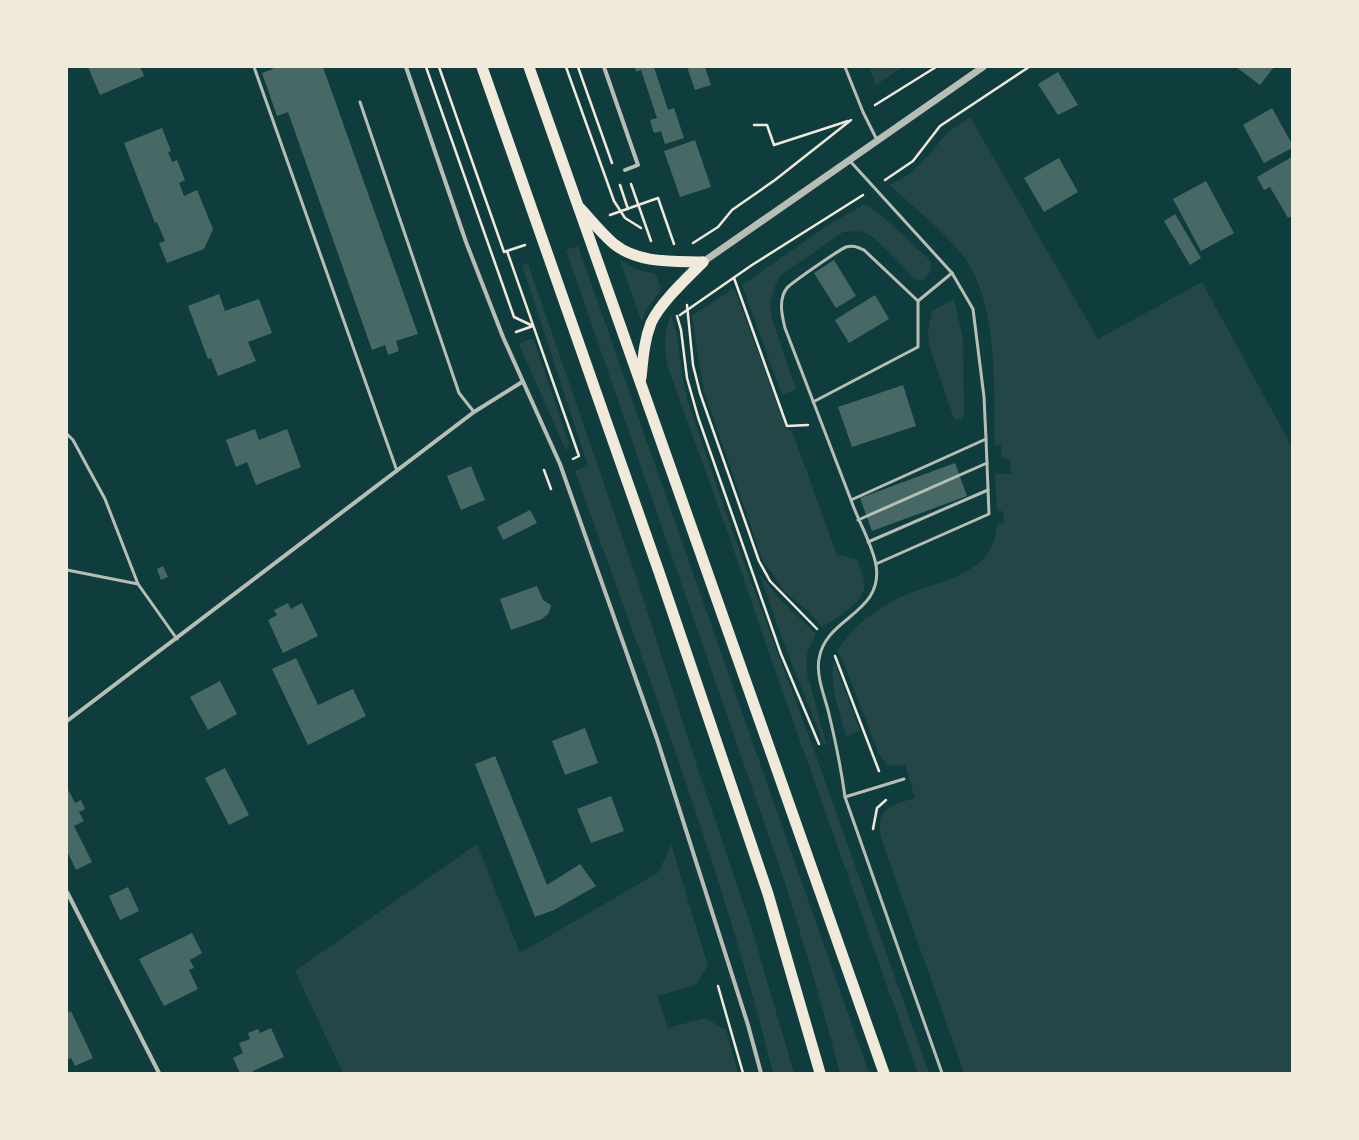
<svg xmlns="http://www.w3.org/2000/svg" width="1359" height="1140" viewBox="0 0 1359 1140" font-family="Poppins,sans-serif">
<rect width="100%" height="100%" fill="#0f3d3e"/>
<!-- green -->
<g fill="#244646">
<polygon points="869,67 902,67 876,85"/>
<path d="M970,117L1098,339L1202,282L1292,447V1073H964L881,838C875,808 891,805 915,798L905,765L888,766L879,755L844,663L837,651C850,630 869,614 891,602C928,581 996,579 997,524L1004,523L1003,511H997L995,474H1011L1010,459L1001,458V445H995C993,386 1000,298 959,251C939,227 913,207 890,185L912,172L931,153L946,134Z"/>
<path d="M864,204C884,216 900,232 916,248C921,252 927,256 930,261C934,269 928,277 921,281L915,279C903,267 878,238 865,233C859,230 849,232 843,232L780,276L774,289L770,304L772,319L796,389L782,395L742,285L827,226Z"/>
<polygon points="578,246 869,1073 840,1073 814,978 784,880 566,250"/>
<polygon points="620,260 638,270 656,274 661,290 645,311 642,323"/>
<path d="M528,264L639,585L699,773L750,923L794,1073H773C722,868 646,670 575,471L588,466L522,265Z"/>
<path d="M734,288L787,430L792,431L837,555L857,559C859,566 862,573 864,580C868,603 837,617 822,627L808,611L786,593L763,561L705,394L699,364L692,316Z"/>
<polygon points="954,299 963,339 964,415 962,419 958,420 954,418 952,413 929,345 928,332 932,311"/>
<path d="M671,315L676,331L682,374L687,399L733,533L815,753L929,1073H918L770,656L728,533L668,368C664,349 663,333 671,315Z"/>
<polygon points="529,339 534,340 569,444 566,451 519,344"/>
<polygon points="759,573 778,597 816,634 807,653 807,673 826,744 824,744 786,649"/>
<path d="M834,661L860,731L846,736C840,712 829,686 834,661Z"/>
<polygon points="477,844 520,953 659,872 671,844 708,966 696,985 657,996 668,1028 705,1018 726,1030 738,1073 343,1073 295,971"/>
</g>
<!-- building -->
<g fill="#486865">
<polygon points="88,67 140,67 144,76 100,95"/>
<polygon points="272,67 323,67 418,334 396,341 399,351 388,355 385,345 372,350 288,112 277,116 262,73 273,69"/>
<polygon points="635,67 654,67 668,110 674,108 684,138 665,144 661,131 654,133 650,120 657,118 641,70 636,72"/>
<polygon points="687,67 705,67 711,85 695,90"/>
<polygon points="1236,67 1274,67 1260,85"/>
<polygon points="1058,72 1078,105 1058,115 1038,84"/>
<polygon points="1272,108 1292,144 1292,148 1264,163 1243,125"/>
<polygon points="162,128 171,151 168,152 172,162 177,160 185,180 179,183 184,196 197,190 213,229 204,249 167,263 159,243 165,241 157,222 155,223 124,143"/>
<polygon points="695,140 711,187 680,197 664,151"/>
<polygon points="1292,157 1292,216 1288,218 1270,187 1264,190 1257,177"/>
<polygon points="1059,158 1078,192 1044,212 1024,178"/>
<polygon points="1206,181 1234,233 1201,251 1173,199"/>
<polygon points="1175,214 1201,258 1190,265 1164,221"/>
<polygon points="834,260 856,296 836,308 814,273"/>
<polygon points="219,294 225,311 259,299 272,333 248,342 256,361 218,376 211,358 208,359 188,306"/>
<polygon points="875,295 889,319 849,343 835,320"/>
<polygon points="903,385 916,426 852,447 838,407"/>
<polygon points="255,429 259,440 287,429 301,467 256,485 247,462 236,467 226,440"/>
<polygon points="955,463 967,496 872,531 860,498"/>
<polygon points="471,466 485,500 461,510 447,476"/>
<polygon points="530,510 537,523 503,540 497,527"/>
<polygon points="163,566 168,577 161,580 157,569"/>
<polygon points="537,586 543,600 551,605 549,613 542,619 511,630 500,599"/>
<polygon points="288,603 291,609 302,603 318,636 283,653 268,620 277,615 274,610"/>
<polygon points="296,658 318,705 353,689 366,716 308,745 272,669"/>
<polygon points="220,681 237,714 208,730 190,697"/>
<polygon points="585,728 598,763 565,775 552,741"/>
<polygon points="495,756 547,885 580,864 596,886 554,910 535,917 475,764"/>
<polygon points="225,768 249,815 229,825 205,778"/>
<polygon points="69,791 75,803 81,800 85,809 79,812 84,821 74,826 92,862 76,870 67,851 67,792"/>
<polygon points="611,796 624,831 591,843 577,809"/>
<polygon points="128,887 139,911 120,920 109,896"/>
<polygon points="192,933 202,953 190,960 194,968 189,970 198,989 164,1006 139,959"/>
<polygon points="71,1011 93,1058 75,1066 71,1058 67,1060 67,1013"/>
<polygon points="271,1028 284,1057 253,1071 254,1073 240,1073 233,1058 243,1053 239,1043 250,1039 248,1033 258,1029 260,1033"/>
</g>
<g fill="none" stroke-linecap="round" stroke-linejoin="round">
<!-- path -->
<g stroke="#f1e9da" stroke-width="2.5">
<polyline points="426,67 514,317 533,326 516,332"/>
<polyline points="439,67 504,252 525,245"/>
<polyline points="566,67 614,201 625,218 641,228"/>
<polyline points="578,67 612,163"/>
<polyline points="875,105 936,67"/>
<polyline points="754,125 767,125 774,145 848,121"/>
<polyline points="885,180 913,161 940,126 1029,67"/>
<polyline points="631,184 651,241"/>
<polyline points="620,185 628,209"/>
<polyline points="610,215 658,198 674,244"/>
<polyline points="693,243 718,227 732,210 775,180 851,120"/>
<polyline points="507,251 579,456 573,459"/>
<polyline points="734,278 787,426 808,425"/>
<polyline points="687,305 693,365 700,393 759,561 770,581 817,629"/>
<polyline points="680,315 752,265 863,195"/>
<polyline points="677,316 681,330 687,378 698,417 781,654 819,744"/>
<polyline points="544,470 551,489"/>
<polyline points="835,656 879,771"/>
<polyline points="873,829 877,808 886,800"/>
<polyline points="718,986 743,1073"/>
</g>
<!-- service -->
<g stroke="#b8beb3" stroke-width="3">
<polyline points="254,67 397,471"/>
<polyline points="845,67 863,112 877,140"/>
<polyline points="360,102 459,393 474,412"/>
<path d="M850,161L952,273L973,309L984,397L986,439L851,500C858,521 872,543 876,565C884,614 825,617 819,659C816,675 824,695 828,710C835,739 841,767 845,797L942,1073"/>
<polyline points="813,402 918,347 918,301"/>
<polyline points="67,434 73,440 105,499 138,584 177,639"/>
<path d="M851,500L785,328C782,316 778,299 787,288C791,283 839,250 846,247C853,245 857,247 864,250L918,301L952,273"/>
<polyline points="858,520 987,463"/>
<polyline points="868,542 988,490"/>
<polyline points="876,564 989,514 986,439"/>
<polyline points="67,570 138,584"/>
<polyline points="845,797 904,779"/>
</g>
<!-- minor -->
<g stroke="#b8beb3" stroke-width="4">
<polyline points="406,67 466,242 503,337 560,464 657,739 748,1025 761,1073"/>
<polyline points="604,67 638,165 625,170"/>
<polyline points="67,721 474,412 522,382"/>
<polyline points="67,892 159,1073"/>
</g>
<!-- tertiary -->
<polyline stroke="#b8beb3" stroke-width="7" points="703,262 983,67"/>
<!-- trunk -->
<g stroke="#f1e9da" stroke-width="11">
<polyline points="482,67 659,572 768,894 820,1073"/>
<polyline points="529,67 884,1073"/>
<path d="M580,208C591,220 602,234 614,244C639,264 673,261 703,262"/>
<path d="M641,378C643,359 644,341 651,323C660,303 687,278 703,262"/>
</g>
</g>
<!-- border -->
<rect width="1359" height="1140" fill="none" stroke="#f1e9da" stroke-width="136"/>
</svg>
